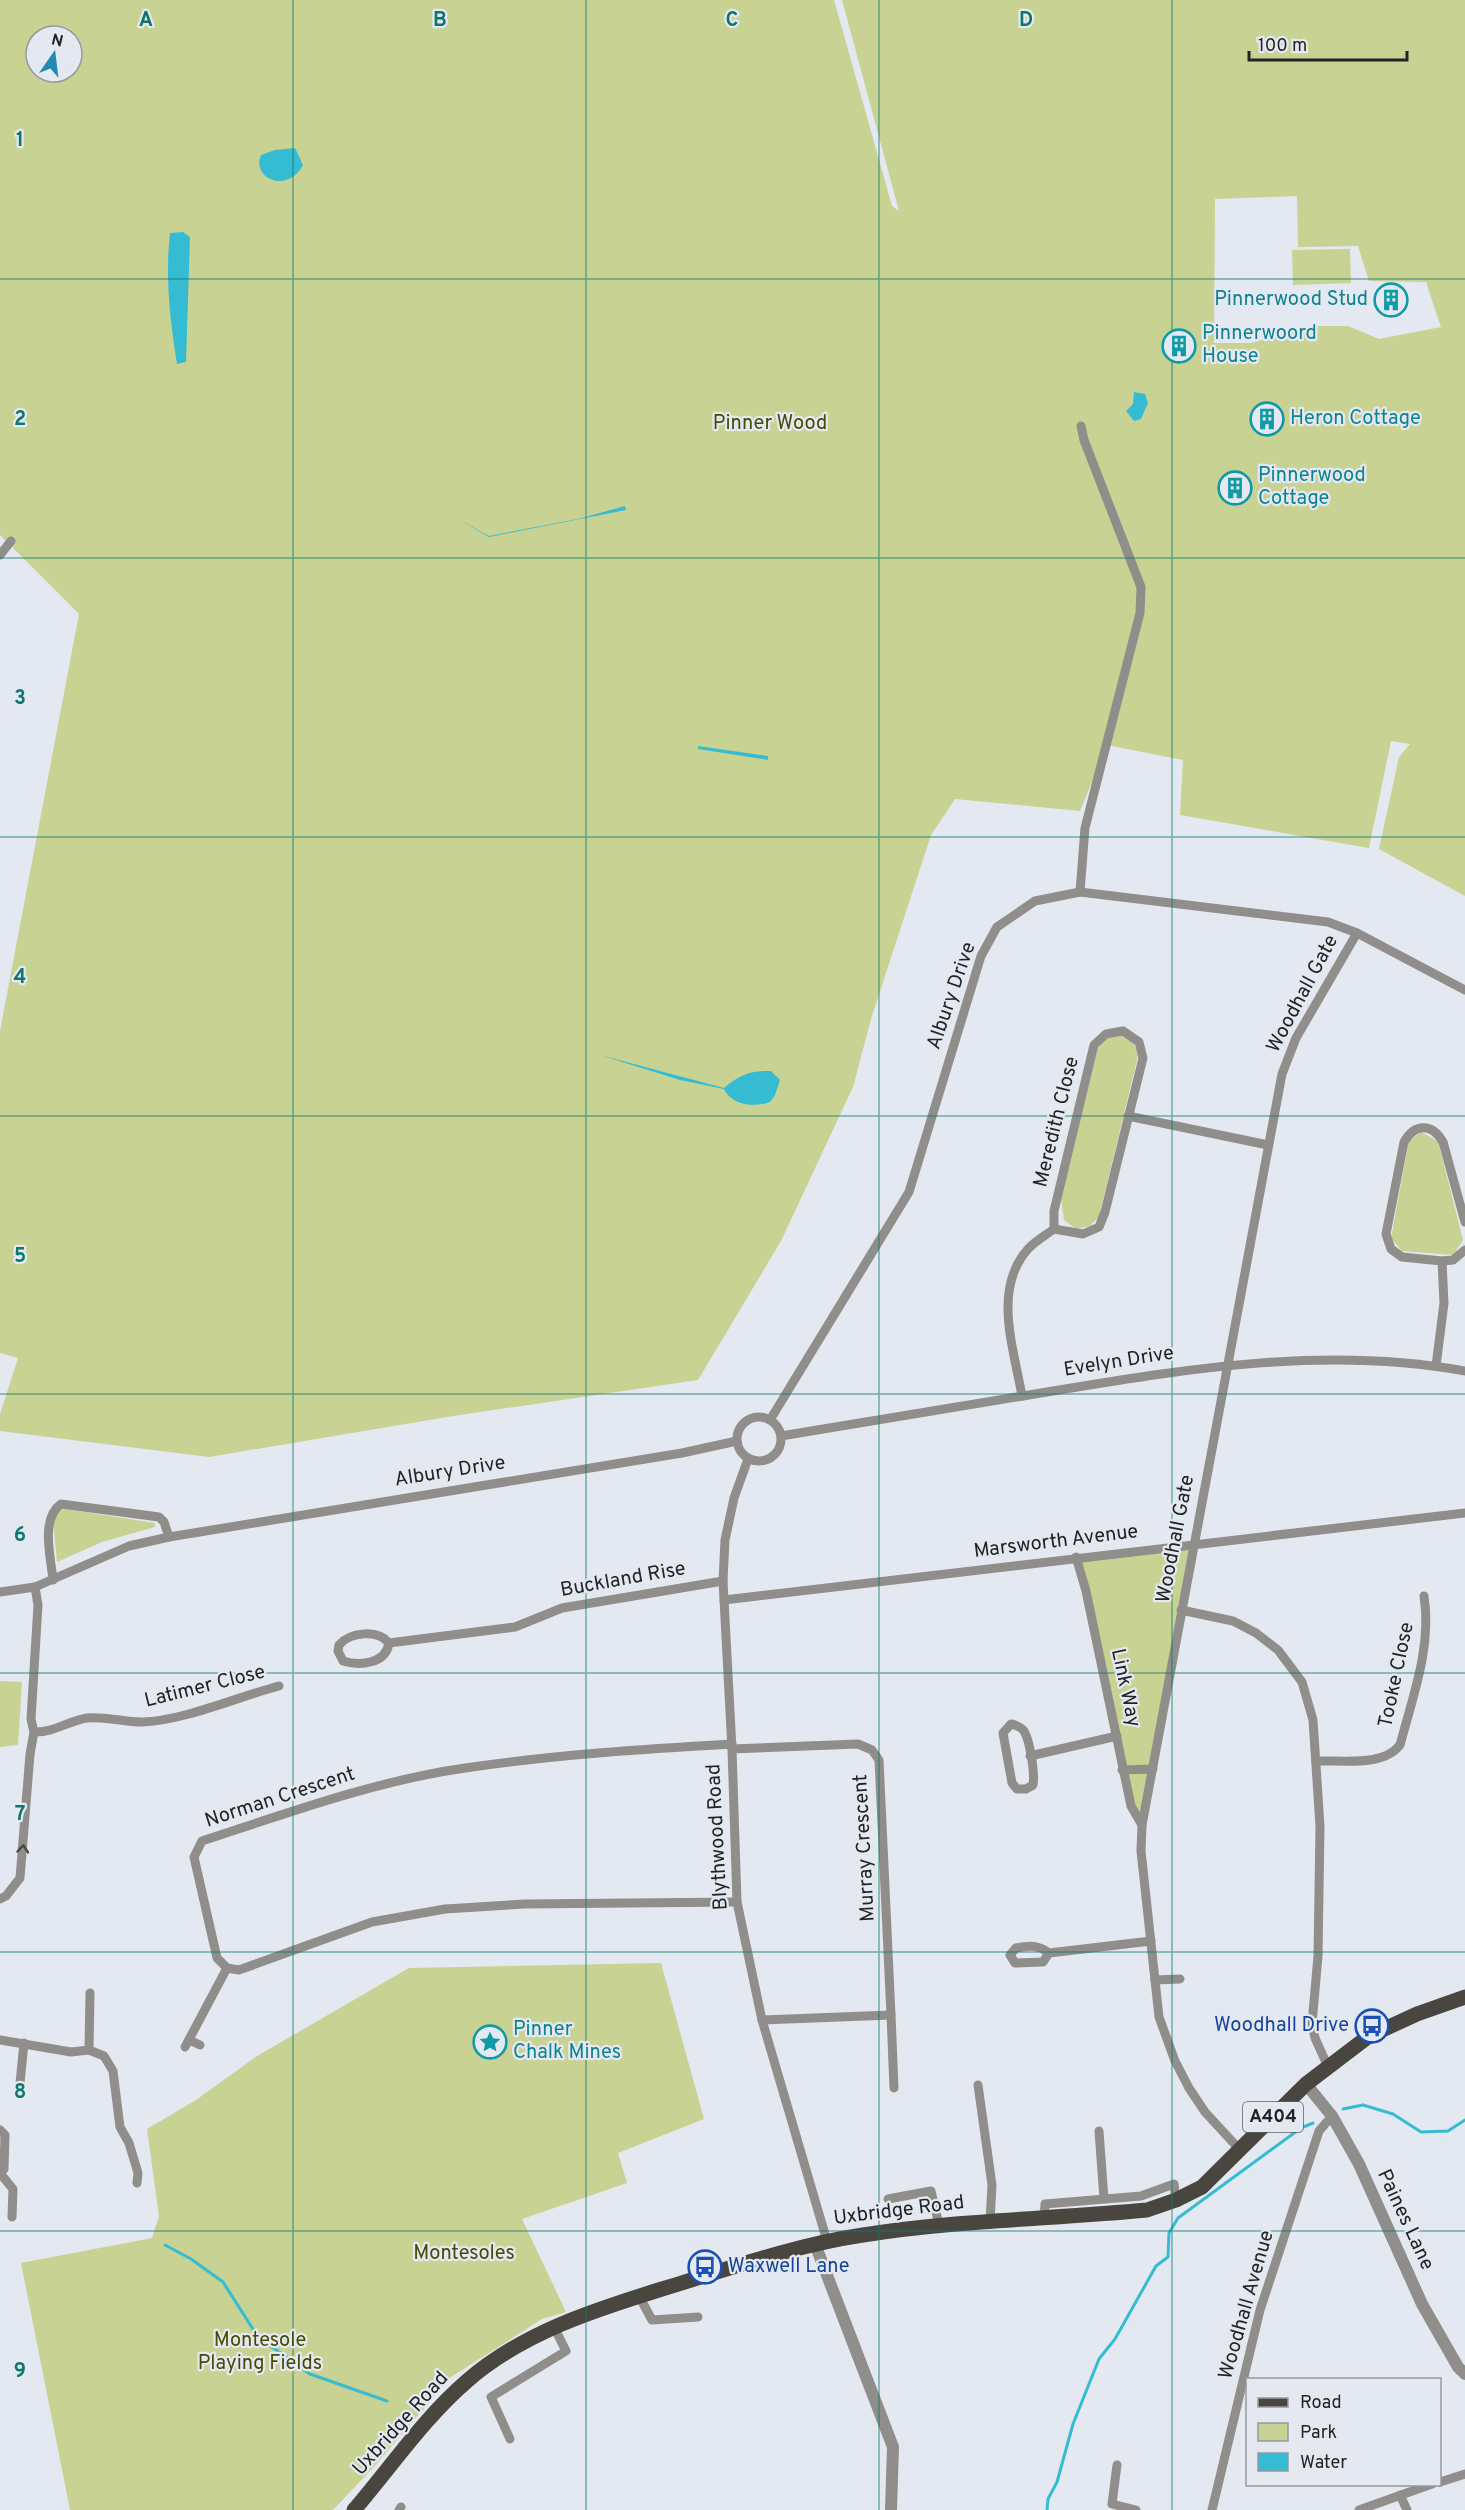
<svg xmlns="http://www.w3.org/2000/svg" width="1465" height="2510" viewBox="0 0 1465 2510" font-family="Overpass,sans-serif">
<rect width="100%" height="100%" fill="#e4e8f0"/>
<!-- green -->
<g fill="#c8d292" fill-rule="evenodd">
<path d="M0,0H834L892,206L899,211L842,0H1465V896L1379,849L1399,757L1410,744L1391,741L1369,848L1180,815L1183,760L1107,745L1080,811L955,799L931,835L871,1019L853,1087L781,1241L698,1380L453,1416L209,1457L0,1431V1414L18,1358L0,1353V1031L79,614L0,535ZM36,36H72V72H36ZM1297,196L1298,247L1358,246L1369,281L1426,282L1441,327L1379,339L1348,326H1311L1251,343H1214L1215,199Z"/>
<polygon points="1350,249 1351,283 1293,285 1292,250"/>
<polygon points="1122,1036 1134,1044 1138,1056 1099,1217 1090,1226 1076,1229 1064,1220 1061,1200 1098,1048 1108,1038"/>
<polygon points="1421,1132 1438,1141 1463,1240 1453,1255 1402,1251 1391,1238 1409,1141"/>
<polygon points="65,1509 155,1523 155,1527 102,1542 57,1562 53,1521 56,1511"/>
<polygon points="1194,1543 1142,1825 1131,1806 1076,1557"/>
<polygon points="0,1681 22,1682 18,1745 0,1747"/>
<polygon points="661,1963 704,2119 618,2153 627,2183 522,2219 566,2312 542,2319 451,2377 372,2469 333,2510 70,2510 21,2263 152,2238 159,2216 147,2129 196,2100 257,2056 409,1968"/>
</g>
<!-- water -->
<g fill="#36bcd2">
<path d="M295,148L303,165C288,194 251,179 261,155L275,150Z"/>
<path d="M183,232L190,237L186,362L177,364C170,320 165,277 170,233Z"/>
<polygon points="1134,392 1145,394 1148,403 1141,419 1134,421 1126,411 1133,404"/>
<polygon points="625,506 626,510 489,537 458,519 489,536 578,519"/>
<polygon points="698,746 768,756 768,760 698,749"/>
<path d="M600,1055L724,1088C739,1075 751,1070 771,1071L780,1080L775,1095L770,1102C754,1108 731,1105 724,1089L680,1080Z"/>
</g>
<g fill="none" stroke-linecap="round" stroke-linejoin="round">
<!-- stream -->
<g stroke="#36bcd2" stroke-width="3">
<polyline points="1343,2109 1363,2105 1393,2114 1421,2132 1448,2131 1465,2120"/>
<polyline points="165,2245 191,2259 223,2282 258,2337 310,2374 387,2401"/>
<polyline points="1047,2510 1048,2499 1057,2482 1073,2424 1099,2359 1115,2339 1156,2266 1168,2257 1169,2233 1178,2218 1301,2128 1313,2123"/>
</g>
<!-- minor -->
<g stroke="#908e8b" stroke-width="9">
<polyline points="0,555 11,541"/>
<polyline points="1080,892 1085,828 1140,613 1141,587 1084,440 1081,426"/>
<polygon points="1123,1031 1139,1042 1143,1058 1105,1212 1099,1227 1083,1234 1054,1229 1054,1211 1094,1045 1106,1034"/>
<polyline points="1128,1116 1268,1145"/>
<path d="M1465,1222L1443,1142C1432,1123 1415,1123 1404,1142L1386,1234L1391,1249L1402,1257L1442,1261L1453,1260L1465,1250"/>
<polyline points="1436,1366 1444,1303 1442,1261"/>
<path d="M1022,1396C1014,1349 992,1289 1028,1249C1035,1241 1046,1235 1054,1229"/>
<circle cx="759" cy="1439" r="22"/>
<polyline points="770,1420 909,1192 981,956 997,927 1035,901 1080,892 1328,922 1357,933 1465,990"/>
<path d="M781,1436C874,1420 967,1405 1059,1390C1192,1368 1330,1346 1465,1371"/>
<polyline points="748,1459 734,1498 725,1540 723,1581 732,1749 737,1902 762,2020 827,2241"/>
<polyline points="1076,1557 1086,1591 1131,1806 1142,1825"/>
<path d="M53,1580C51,1558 40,1519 61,1504L159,1517L164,1522L169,1537"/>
<polyline points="0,1592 35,1587 129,1546 169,1537 682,1453 737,1441"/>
<polyline points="724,1600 1465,1513"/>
<polyline points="1181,1610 1233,1621 1256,1633 1278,1650 1302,1682 1313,1720 1320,1826 1318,1956 1312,2024 1315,2038 1328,2067"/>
<path d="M389,1643C378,1629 350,1632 339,1645L338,1651L343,1661C360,1666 386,1664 389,1643L515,1627L562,1608L723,1581"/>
<path d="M1011,1724C1016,1725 1021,1727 1024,1731C1030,1741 1035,1773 1033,1785L1026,1789H1017L1012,1783L1003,1733Z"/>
<path d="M34,1732C53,1733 68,1721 87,1718C105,1716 123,1722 142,1722C183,1721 237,1697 279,1686"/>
<path d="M732,1744C643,1749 553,1755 465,1768C375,1781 288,1813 202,1841L194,1857L217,1958L227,1968L239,1970L372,1922L445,1909L524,1904L737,1902"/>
<polyline points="732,1749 858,1744 872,1750 879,1760 891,2015 762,2020"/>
<polyline points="1030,1756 1117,1736"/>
<path d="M1316,1761C1343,1760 1383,1767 1400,1745C1413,1696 1432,1646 1424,1596"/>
<polyline points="1122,1770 1153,1769"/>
<polyline points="0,1899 6,1896 20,1878 30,1754 34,1732 31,1719 38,1605 35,1587"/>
<path d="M1049,1953C1039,1945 1029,1945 1016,1948L1010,1955L1015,1963L1043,1962L1049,1953L1151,1941"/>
<polyline points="1155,1980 1180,1979"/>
<polyline points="891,2015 894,2088"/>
<polyline points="0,2040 71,2052 89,2050 90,1993"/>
<polyline points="189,2040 200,2045"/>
<polyline points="185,2047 227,1968"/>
<polyline points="89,2050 104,2056 113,2071 120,2127 129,2143 138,2173 137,2183"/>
<polyline points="978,2085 992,2185 990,2222"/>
<polyline points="19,2093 24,2043"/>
<polyline points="0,2130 5,2135 4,2169 0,2173"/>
<polyline points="1099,2131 1104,2199"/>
<polyline points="1240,2150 1205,2112 1189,2088 1175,2061 1159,2017 1141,1851 1142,1825 1282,1074 1296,1038 1357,933"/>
<polyline points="0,2173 13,2189 12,2217"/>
<polyline points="888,2199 931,2191 939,2225"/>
<polyline points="1044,2219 1045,2204 1141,2196 1174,2184 1176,2200"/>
<polyline points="639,2296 652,2320 698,2317"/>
<polyline points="510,2439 491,2397 566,2351 554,2327"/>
<polyline points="1117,2465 1112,2504 1136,2510"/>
<polyline points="1440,2482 1465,2474"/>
<polyline points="1400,2495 1407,2510"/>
<polyline points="399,2510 401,2507"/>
<polyline points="1212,2510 1260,2310 1319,2131 1332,2116"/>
<polyline points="1359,2510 1432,2484"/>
</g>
<!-- tertiary -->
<g stroke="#908e8b" stroke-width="12">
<polyline points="1306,2084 1332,2116 1359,2164 1422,2304 1458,2367 1465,2374"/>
<polyline points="815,2244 893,2447 891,2510"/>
</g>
<!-- primary -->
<path stroke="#494640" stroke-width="15" d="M354,2510C391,2467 424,2418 467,2381C522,2333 594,2310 662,2289C728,2269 795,2245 863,2235C957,2220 1053,2219 1147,2210L1176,2200L1202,2187L1306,2084L1369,2036L1417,2014L1465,1997"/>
</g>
<!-- one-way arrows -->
<defs><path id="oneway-chevron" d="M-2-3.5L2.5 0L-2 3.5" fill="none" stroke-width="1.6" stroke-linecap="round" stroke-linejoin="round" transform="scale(1.5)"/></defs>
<use stroke="#484849" href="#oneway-chevron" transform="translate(23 1849) rotate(-85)"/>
<!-- grid -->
<path fill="none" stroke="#0f766e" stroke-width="1.5" stroke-opacity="0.55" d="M293,0V2510M586,0V2510M879,0V2510M1172,0V2510M0,279H1465M0,558H1465M0,837H1465M0,1116H1465M0,1394H1465M0,1673H1465M0,1952H1465M0,2231H1465"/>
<!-- icons -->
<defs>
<g id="building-ring" transform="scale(1.725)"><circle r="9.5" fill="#e4e8f0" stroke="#0f9aa8" stroke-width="1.5"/><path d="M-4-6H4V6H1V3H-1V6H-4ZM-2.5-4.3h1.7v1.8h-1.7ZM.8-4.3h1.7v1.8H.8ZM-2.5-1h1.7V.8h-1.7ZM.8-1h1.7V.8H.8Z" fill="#0f9aa8"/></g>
<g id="bus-ring" transform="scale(1.725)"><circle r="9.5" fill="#e4e8f0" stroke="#1a4fb4" stroke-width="1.5"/><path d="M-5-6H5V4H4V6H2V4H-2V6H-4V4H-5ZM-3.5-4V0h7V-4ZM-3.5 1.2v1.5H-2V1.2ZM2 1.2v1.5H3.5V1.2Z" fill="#1a4fb4"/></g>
<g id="sight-ring" transform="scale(1.725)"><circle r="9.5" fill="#e4e8f0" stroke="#0f9aa8" stroke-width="1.5"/><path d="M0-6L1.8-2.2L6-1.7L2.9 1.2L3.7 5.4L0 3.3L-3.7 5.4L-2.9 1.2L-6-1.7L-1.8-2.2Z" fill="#0f9aa8"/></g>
</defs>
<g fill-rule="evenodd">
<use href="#building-ring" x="1391" y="300"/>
<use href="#building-ring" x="1179" y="346"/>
<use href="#building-ring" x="1267" y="419"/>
<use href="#building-ring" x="1235" y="488"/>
<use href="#bus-ring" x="1372" y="2026"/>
<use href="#sight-ring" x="490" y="2042"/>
<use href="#bus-ring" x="705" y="2267"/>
</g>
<g text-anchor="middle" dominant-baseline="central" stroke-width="4.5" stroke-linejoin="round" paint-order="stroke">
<!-- shield labels -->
<rect fill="#e4e8f0" stroke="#5c5e62" stroke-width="1.5" x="1243" y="2102" width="60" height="30" rx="4.5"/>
<g font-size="18" font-weight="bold" fill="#212325">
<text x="1273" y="2117">A404</text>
</g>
<!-- culture labels -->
<g font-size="20" fill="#0d838f" stroke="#e4e8f0" text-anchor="start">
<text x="1368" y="300" text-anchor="end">Pinnerwood Stud</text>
<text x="1202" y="334">Pinnerwoord<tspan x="1202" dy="23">House</tspan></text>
<text x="1290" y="419">Heron Cottage</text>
<text x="1258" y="476">Pinnerwood<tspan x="1258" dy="23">Cottage</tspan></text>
<text x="513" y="2030">Pinner<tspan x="513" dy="23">Chalk Mines</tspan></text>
</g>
<!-- park labels -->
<g font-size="20" fill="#454b04" stroke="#e4e8f0">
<text x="770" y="424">Pinner Wood</text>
<text x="464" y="2254">Montesoles</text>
<text x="260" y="2341">Montesole<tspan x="260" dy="23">Playing Fields</tspan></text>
</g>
<!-- street labels -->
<g font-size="20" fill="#212325" stroke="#e4e8f0">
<text transform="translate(1303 994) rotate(-62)">Woodhall Gate</text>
<text transform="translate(952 996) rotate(-71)">Albury Drive</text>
<text transform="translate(1057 1122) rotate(-76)">Meredith Close</text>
<text transform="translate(1119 1362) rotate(-9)">Evelyn Drive</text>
<text transform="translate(450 1472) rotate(-9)">Albury Drive</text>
<text transform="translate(1176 1539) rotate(-79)">Woodhall Gate</text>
<text transform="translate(1056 1542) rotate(-7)">Marsworth Avenue</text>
<text transform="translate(623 1580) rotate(-10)">Buckland Rise</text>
<text transform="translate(1397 1675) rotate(-78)">Tooke Close</text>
<text transform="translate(205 1687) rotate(-14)">Latimer Close</text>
<text transform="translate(1125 1688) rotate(78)">Link Way</text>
<text transform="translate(280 1798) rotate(-18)">Norman Crescent</text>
<text transform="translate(718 1837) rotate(-93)">Blythwood Road</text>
<text transform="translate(865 1848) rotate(-93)">Murray Crescent</text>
<text transform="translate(899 2211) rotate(-7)">Uxbridge Road</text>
<text transform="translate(1405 2220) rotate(65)">Paines Lane</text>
<text transform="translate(1247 2305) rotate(-74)">Woodhall Avenue</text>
<text transform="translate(401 2424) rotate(-48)">Uxbridge Road</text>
</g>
<!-- transit labels -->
<g font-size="20" fill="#164399" stroke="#e4e8f0" text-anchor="end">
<text x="1349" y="2026">Woodhall Drive</text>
<text x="728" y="2267" text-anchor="start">Waxwell Lane</text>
</g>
</g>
<g font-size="20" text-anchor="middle" font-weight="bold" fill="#0f766e" stroke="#e4e8f0" stroke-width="4.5" stroke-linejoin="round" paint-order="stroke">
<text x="146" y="26">A</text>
<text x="440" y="26">B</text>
<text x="732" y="26">C</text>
<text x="1026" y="26">D</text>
<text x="20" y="146">1</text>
<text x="20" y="425">2</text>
<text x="20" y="704">3</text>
<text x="20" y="983">4</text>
<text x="20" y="1262">5</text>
<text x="20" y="1541">6</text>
<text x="20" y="1820">7</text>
<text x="20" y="2098">8</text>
<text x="20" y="2377">9</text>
</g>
<!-- legend -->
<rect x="1246" y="2378" width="195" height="108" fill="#e4e8f0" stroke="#96999f" stroke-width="1.5"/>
<rect x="1258" y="2398" width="30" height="9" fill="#494640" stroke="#96999f" stroke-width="1.5"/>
<text x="1300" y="2408" font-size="18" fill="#212325">Road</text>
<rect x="1258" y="2423" width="30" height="18" fill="#c8d292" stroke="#96999f" stroke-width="1.5"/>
<text x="1300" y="2438" font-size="18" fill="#212325">Park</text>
<rect x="1258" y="2453" width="30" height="18" fill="#36bcd2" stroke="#96999f" stroke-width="1.5"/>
<text x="1300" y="2468" font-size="18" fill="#212325">Water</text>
<!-- north arrow -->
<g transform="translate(54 54) rotate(14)"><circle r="28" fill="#e4e8f0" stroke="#96999f" stroke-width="1.5"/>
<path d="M0-4.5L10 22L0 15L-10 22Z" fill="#2689b3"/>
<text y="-9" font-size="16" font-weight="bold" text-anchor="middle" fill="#212325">N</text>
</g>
<!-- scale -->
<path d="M1249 51v9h158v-9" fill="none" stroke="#212325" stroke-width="3"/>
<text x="1258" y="51" font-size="18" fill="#212325" stroke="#e4e8f0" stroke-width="4.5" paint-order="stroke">100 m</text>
</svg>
